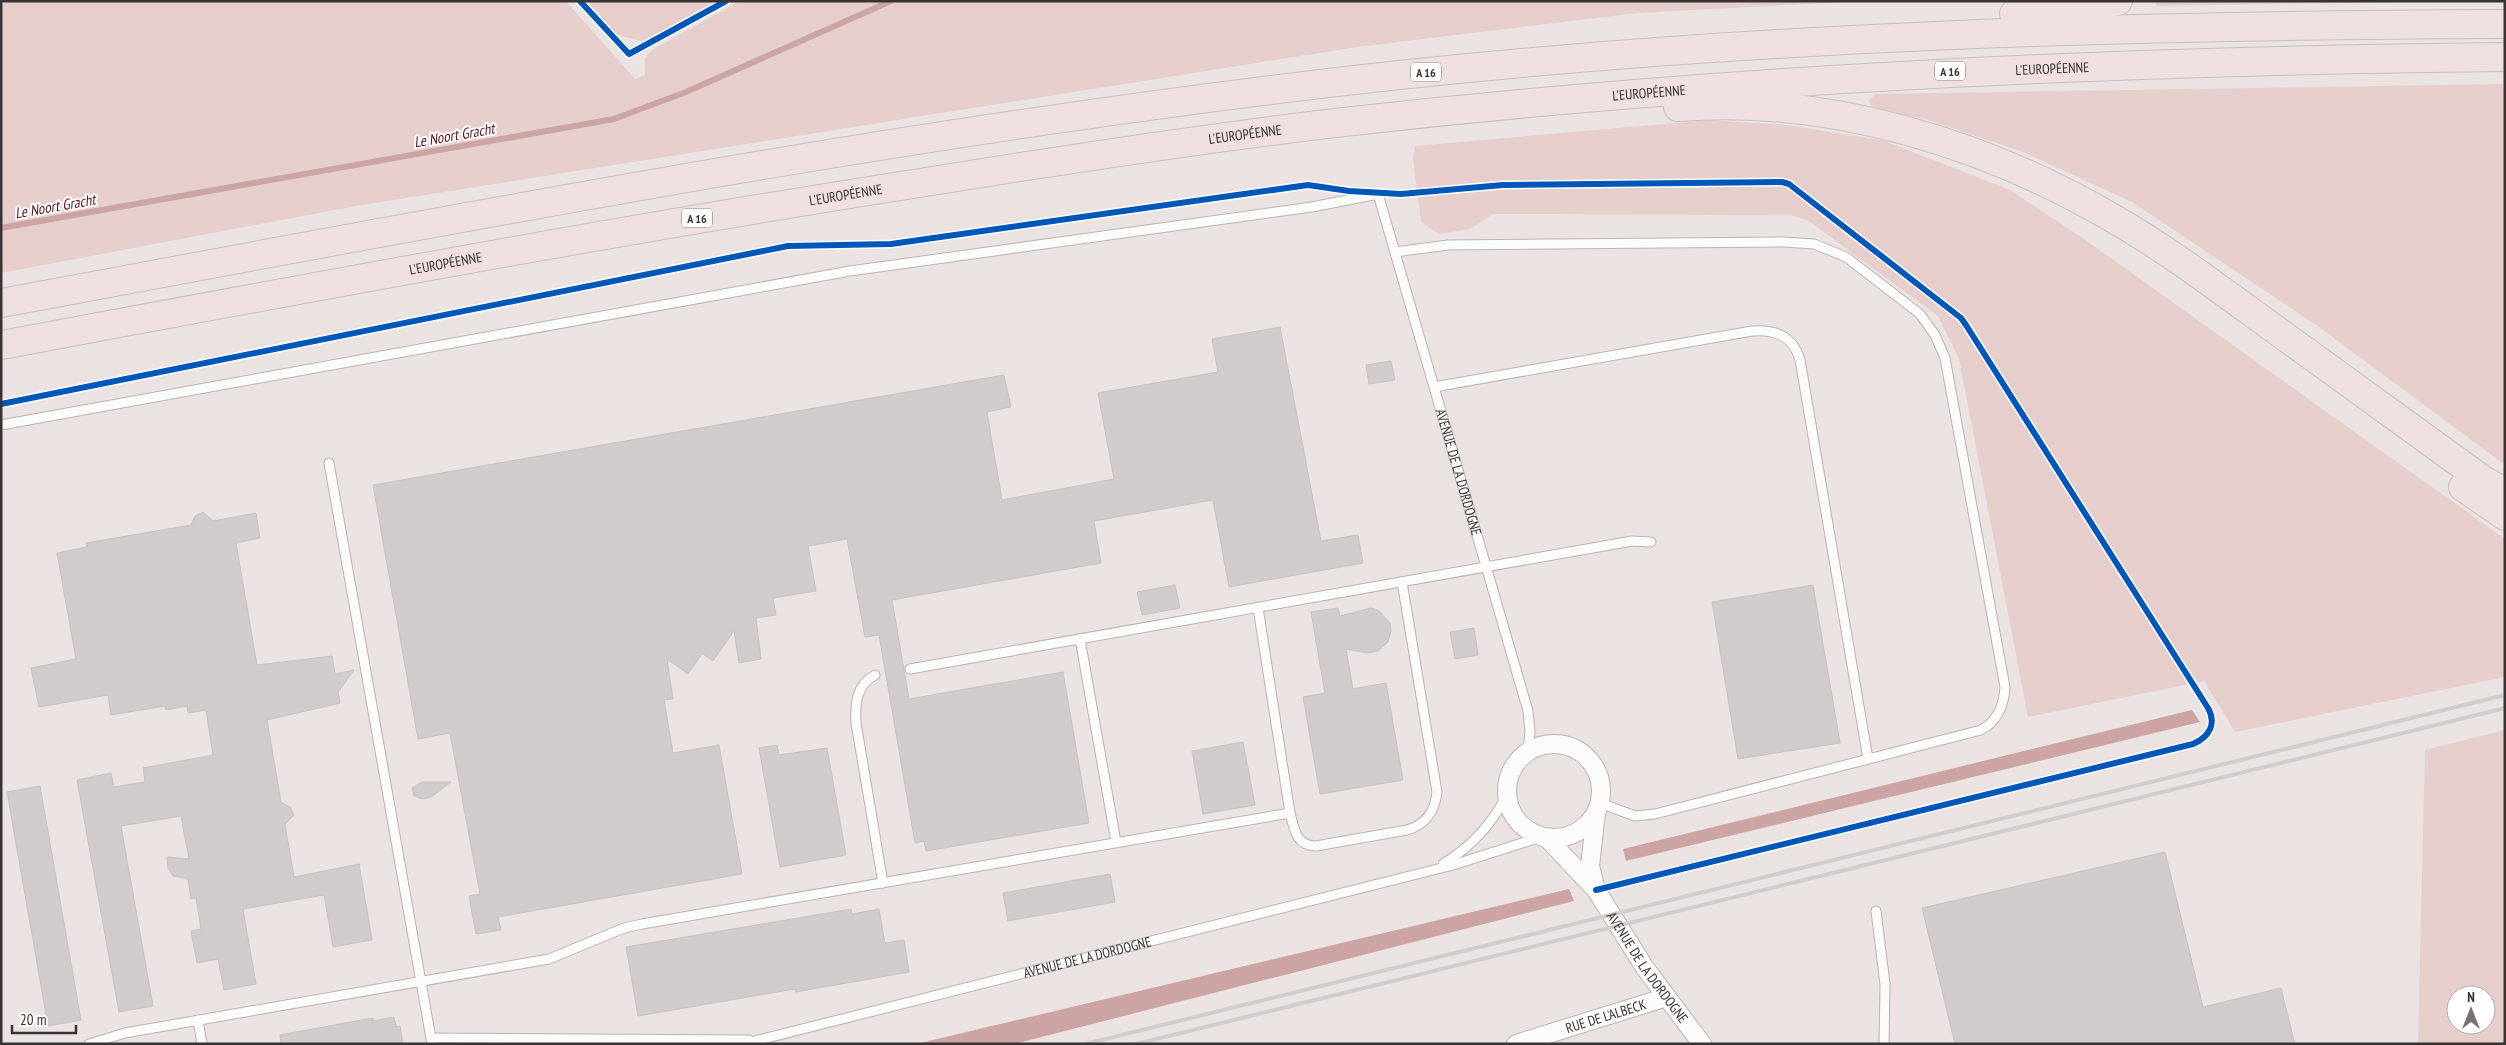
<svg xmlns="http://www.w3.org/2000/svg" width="2506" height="1045" viewBox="0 0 2506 1045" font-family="'PT Sans Narrow',sans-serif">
<rect width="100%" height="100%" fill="#eae3e2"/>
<!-- green -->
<g fill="#e6cecd" fill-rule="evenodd">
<polygon points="1,1 566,1 635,79 645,75 645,58 652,50 740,1 1866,1 1637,13 1357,47 356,206 1,273"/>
<polygon points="586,1 721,1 642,41 618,35"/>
<polygon points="2156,1 2463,1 2156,6"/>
<polygon points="2505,84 2505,465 2319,327 2132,202 2023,152 1925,119 1872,108 1869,101 1875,94"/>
<polygon points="1709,120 1787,125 1885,141 2010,190 2084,239 2505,539 2505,677 2235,732 2204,681 2028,717 1959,359 1938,316 1809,221 1791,215 1493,214 1470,229 1439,234 1421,222 1413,158 1415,146"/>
<path d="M2505,730V1044H2418L2425,750ZM2456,995H2486V1025H2456Z"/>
</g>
<!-- water -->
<g fill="#cda4a4">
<polygon points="2192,710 2200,722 1626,861 1623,849"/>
<polygon points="1569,889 1574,901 1014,1044 916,1044"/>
</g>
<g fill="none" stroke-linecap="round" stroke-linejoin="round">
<!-- stream -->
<polyline stroke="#cda4a4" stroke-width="6" points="1,228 614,119 686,92 891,1"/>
</g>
<!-- building -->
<g fill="#d1cccb" stroke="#c7c2c2">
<polygon points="1280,327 1321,541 1358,535 1363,563 1229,587 1213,500 1094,521 1101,563 892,600 909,699 1063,672 1089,823 926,851 924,841 915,843 879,635 865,637 847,539 808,546 816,591 773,598 776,615 756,618 761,659 739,663 734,631 713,661 702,654 688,674 667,659 673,699 664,700 673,753 719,745 742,874 498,917 501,930 476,934 469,896 480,894 450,733 418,739 373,485 1004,375 1011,407 987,412 1002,500 1114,479 1098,393 1218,372 1212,339"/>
<polygon points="1391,361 1395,380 1369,384 1366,365"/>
<polygon points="203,512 213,521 256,513 260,538 236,543 257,665 332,656 335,674 354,670 338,692 340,703 267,720 281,802 290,807 294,815 285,824 294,877 359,864 372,940 333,947 324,895 243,909 256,984 224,990 218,959 197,963 191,931 201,929 196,898 191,899 188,879 173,876 168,868 167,857 189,859 181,816 121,826 153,1006 119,1012 77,780 111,773 114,787 145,782 143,768 213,755 206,710 188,713 187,706 166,710 165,706 111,715 108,695 39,707 31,668 76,659 57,553 87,547 86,543 191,525 195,516"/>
<polygon points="1175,585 1180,608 1142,615 1137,592"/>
<polygon points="1813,585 1840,743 1738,759 1712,602"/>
<polygon points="1338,608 1340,616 1371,608 1378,610 1390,623 1391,631 1388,642 1378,651 1368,653 1346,649 1353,689 1386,683 1403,780 1320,794 1303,697 1325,693 1311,612"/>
<polygon points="1474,628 1478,655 1455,659 1450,632"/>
<polygon points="1243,742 1255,805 1203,814 1192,751"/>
<polygon points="777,745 779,755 827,748 846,855 780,867 759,748"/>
<polygon points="422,782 451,782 431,797 422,799 414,796 412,788"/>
<polygon points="40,786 81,1020 48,1026 7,792"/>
<polygon points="2165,852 2203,1007 2281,988 2295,1044 1955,1044 1922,908"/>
<polygon points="1110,874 1115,902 1008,921 1003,893"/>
<polygon points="851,909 852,914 879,909 885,943 904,940 909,972 796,992 795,989 638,1016 626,947"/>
<polygon points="394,1017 396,1027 400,1026 403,1044 281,1044 280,1035 373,1018 373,1021"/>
</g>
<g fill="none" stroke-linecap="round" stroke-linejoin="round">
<!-- lane casing -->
<g stroke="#bab4b4" stroke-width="11">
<g id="lane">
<path d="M1395,252L1448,245L1784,242L1814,244L1846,257L1920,314L1935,335L1945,358L2005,687C2004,705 1998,721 1981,730L1655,814L1635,816L1600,803"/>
<path d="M1434,387L1752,331C1775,329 1793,336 1800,360L1868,759"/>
<path id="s1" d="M1,425L850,271L1312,207L1378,194L1528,711L1530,731L1528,752"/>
<polyline points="329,463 432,1044"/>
<path d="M1258,608L1290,813C1294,828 1296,846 1316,846L1407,830C1427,824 1435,811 1437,792L1402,582"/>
<polyline points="1080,639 1116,842"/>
<polyline points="910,669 1632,541 1651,542"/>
<path d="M875,675C856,685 855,704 856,723L883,883"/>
<path d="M1443,864C1472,846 1491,825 1507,795"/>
<polyline points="1876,911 1885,984 1884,1044"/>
<polyline points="198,1020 202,1044"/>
<polyline points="431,1038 749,1040"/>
<polyline points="89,1044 125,1033 549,959 624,928 642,924 1290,813"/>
<path id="s2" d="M743,1044L1453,865L1541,837"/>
</g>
</g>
<!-- street casing -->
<g stroke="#bab4b4" stroke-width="20">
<g id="street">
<circle cx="1554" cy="791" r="47"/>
<path id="s3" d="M1596,813L1590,866L1596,890L1645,968L1702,1044"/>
<polyline points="1547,838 1594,888"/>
<path id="s4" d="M1516,1044L1667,997"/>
</g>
</g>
<!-- highway casing -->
<g stroke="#c5c0c0" stroke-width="30">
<g id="highway">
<polyline points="2014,14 2072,10 2118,1"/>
<path d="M1678,107C1828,95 1985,143 2114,219C2175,254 2231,298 2287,338C2353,386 2418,433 2483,480L2505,492"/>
<path d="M1,303C462,218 924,127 1390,76C1760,36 2133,25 2505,24"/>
<path id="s5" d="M1,345C309,288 617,230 926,182C1068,159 1210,137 1353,121C1736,78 2119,61 2505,57"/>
<polyline points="2463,487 2505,516"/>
</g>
</g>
<!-- lane -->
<use href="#lane" stroke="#fcfbfb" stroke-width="9"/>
<!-- street -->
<use href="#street" stroke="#fcfbfb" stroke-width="18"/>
<!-- highway -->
<use href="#highway" stroke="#ede0df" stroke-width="28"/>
<!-- rail -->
<g stroke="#d0cecd" stroke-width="4">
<polyline points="1085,1044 2505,695"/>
<polyline points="1136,1044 2505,708"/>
</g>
<!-- cycleway casing -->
<g stroke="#fff" stroke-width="9">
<g id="cycleway">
<polyline points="580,1 629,54 726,1"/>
<path d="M1,404L788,246L891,244L1308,185L1349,191L1401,194L1503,185L1782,182L1789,184L1961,318L1966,325L2208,708C2217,724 2209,737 2193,744L1596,890"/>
</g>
</g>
<!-- cycleway -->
<use href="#cycleway" stroke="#0057b8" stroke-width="6"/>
</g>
<g text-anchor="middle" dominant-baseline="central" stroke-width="4" stroke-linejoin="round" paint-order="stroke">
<!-- shield labels -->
<g fill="#fff" stroke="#747070" stroke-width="1">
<rect x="1935" y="61.5" width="30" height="19" rx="4"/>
<rect x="1411" y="62.5" width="30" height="19" rx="4"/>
<rect x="682" y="208.5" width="30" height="19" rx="4"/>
</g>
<g font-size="12" font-weight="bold" fill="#393333">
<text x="1950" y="71">A 16</text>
<text x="1426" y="72">A 16</text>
<text x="697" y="218">A 16</text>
</g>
<!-- street labels -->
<g font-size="14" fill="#393333" stroke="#fff">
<text stroke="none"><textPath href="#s5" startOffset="2072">L'EUROPÉENNE</textPath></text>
<text stroke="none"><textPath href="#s5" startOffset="1668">L'EUROPÉENNE</textPath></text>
<text stroke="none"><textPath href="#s5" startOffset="1262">L'EUROPÉENNE</textPath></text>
<text stroke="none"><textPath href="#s5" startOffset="858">L'EUROPÉENNE</textPath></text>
<text stroke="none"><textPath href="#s5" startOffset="452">L'EUROPÉENNE</textPath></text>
<text stroke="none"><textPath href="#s1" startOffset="1686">AVENUE DE LA DORDOGNE</textPath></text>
<text stroke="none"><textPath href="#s2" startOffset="355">AVENUE DE LA DORDOGNE</textPath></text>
<text stroke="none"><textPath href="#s3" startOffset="171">AVENUE DE LA DORDOGNE</textPath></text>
<text stroke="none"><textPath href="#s4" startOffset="94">RUE DE L'ALBECK</textPath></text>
</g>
<!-- water labels -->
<g font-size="15" font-style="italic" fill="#59151b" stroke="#fff">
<text transform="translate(454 135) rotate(-10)">Le Noort Gracht</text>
<text transform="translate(55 206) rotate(-10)">Le Noort Gracht</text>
</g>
</g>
<!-- border -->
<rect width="2506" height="1045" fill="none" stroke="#393333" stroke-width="5"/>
<!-- north arrow -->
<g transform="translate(2471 1010)"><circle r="24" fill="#ffffff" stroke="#b0adad"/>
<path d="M0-4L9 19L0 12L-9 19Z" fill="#777170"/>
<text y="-8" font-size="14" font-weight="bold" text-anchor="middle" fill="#393333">N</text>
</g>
<!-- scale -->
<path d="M12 1025v8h64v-8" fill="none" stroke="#393333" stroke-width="2.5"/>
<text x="20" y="1025" font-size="15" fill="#393333" stroke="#ffffff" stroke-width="4" paint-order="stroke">20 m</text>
</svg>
